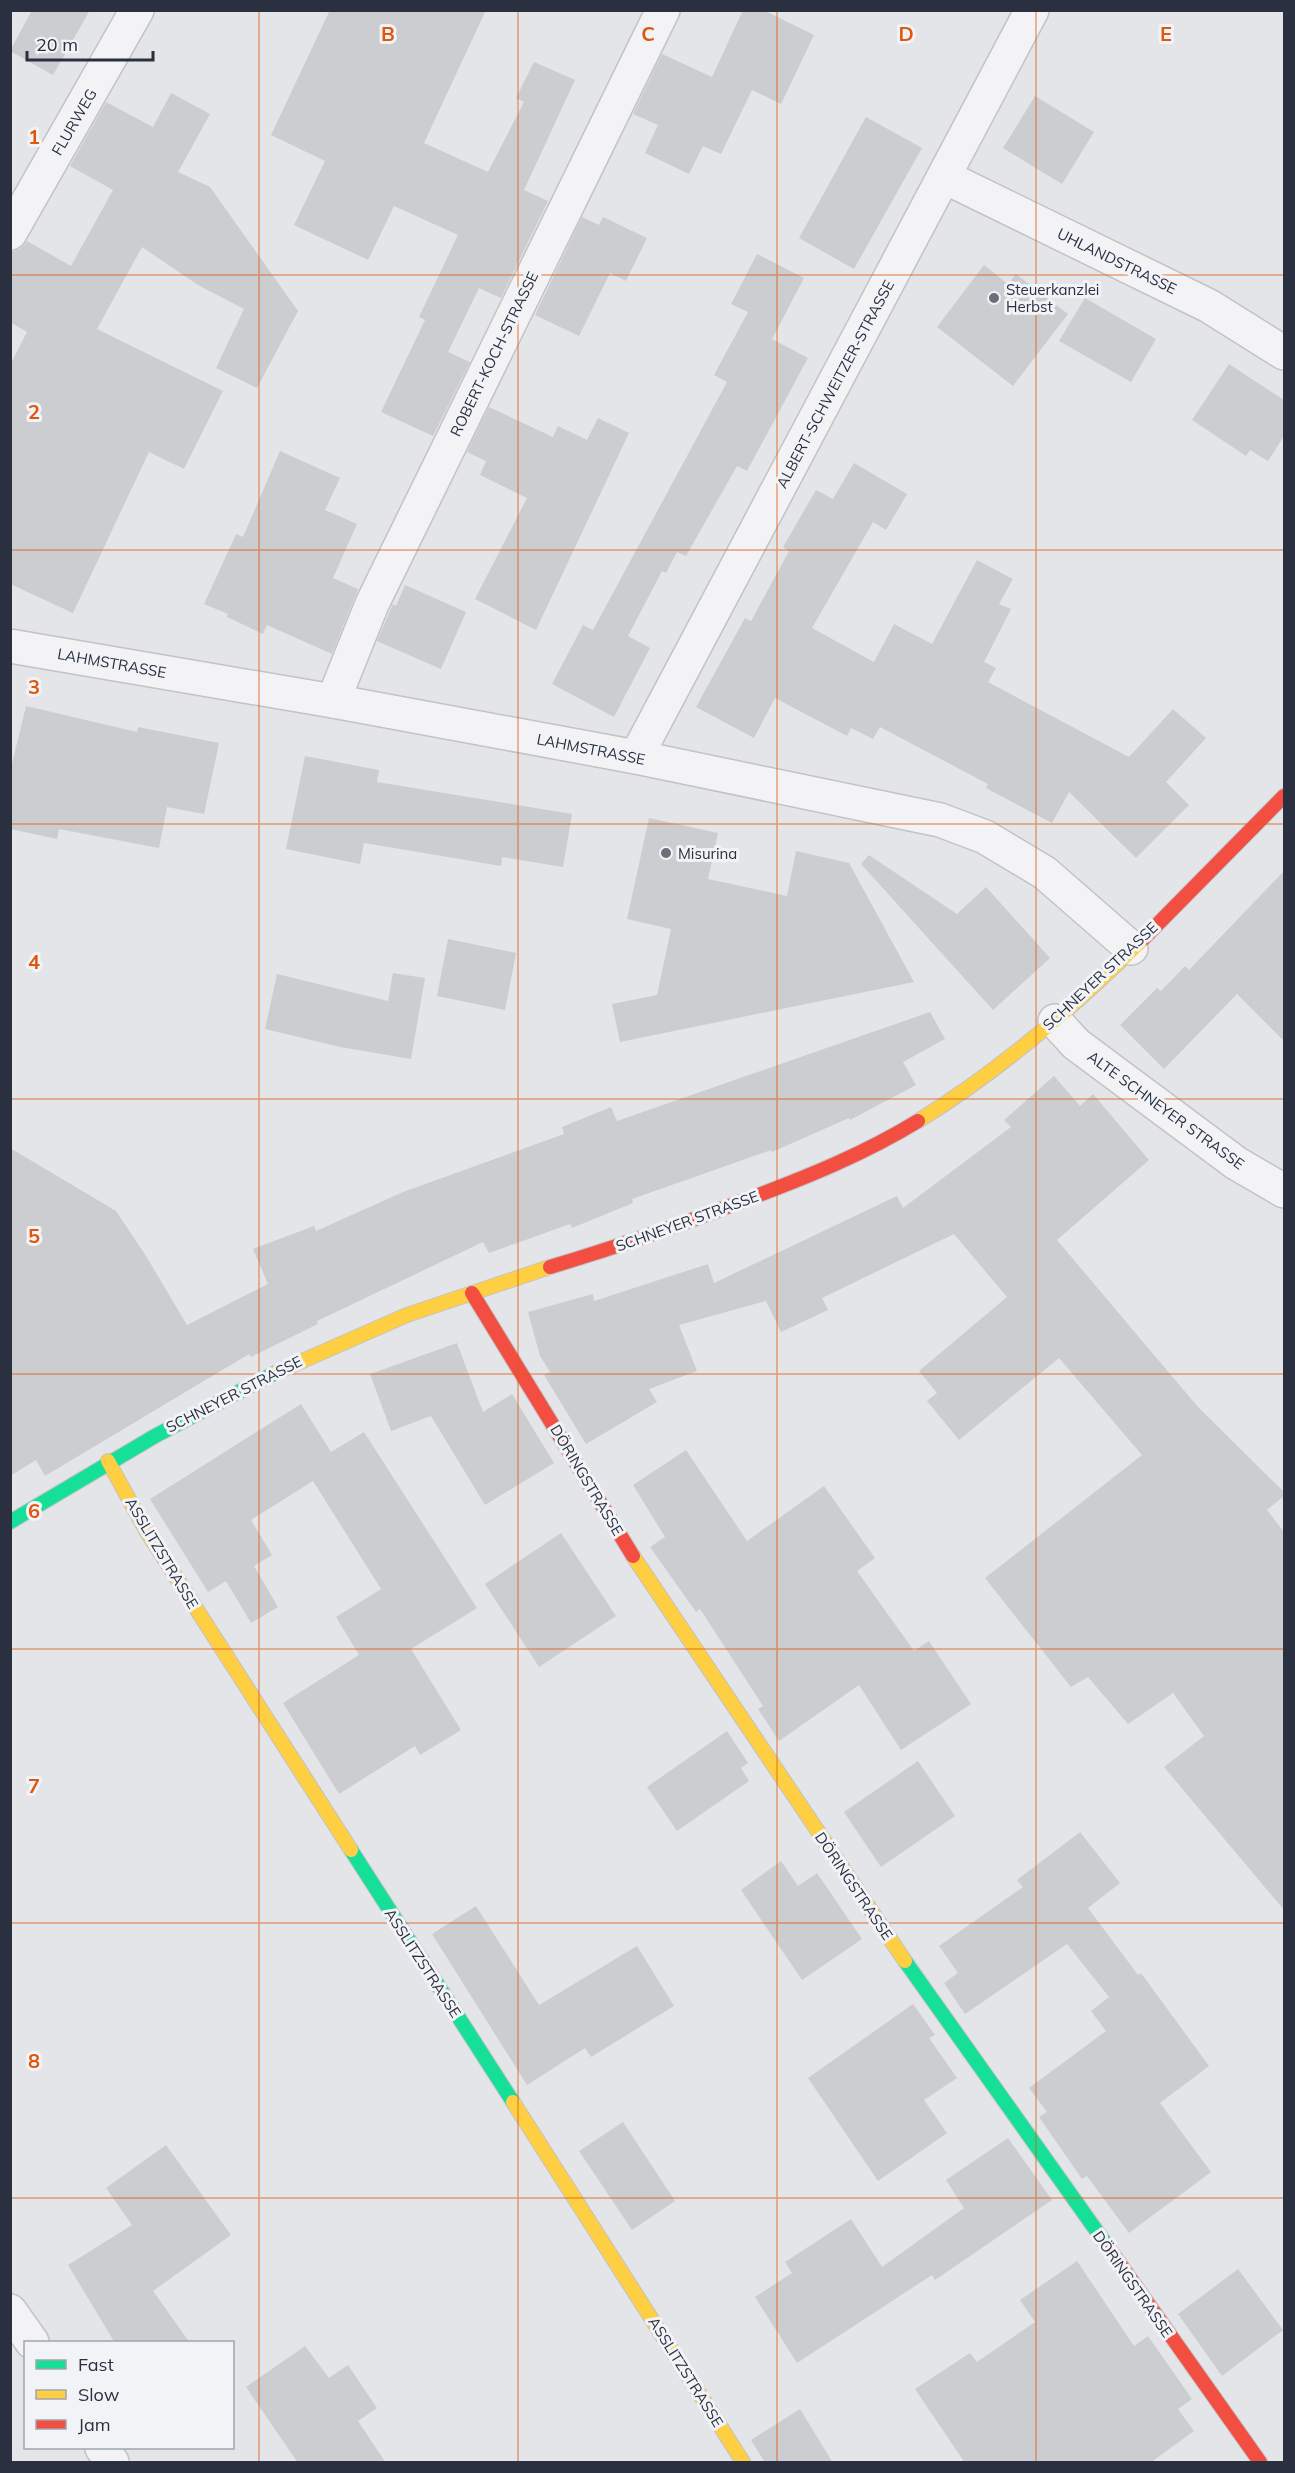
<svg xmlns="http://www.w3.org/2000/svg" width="1295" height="2473" viewBox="0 0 1295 2473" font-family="Mulish,sans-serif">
<rect width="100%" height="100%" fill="#e3e5e8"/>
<!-- building -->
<g fill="#cccdd0">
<polygon points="32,10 90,10 53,75 10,51"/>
<polygon points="330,10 486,10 424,143 488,172 524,102 516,98 534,62 575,80 524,190 548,201 501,298 479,288 448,352 470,362 433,436 381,412 425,320 419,317 458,235 394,206 368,260 294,225 325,161 271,135"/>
<polygon points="743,10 763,10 814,35 781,104 752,90 721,154 703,146 689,174 645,153 658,125 633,114 662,54 712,77"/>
<polygon points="171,93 210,114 178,172 210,187 298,311 257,388 216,368 244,309 198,285 142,247 97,329 223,391 184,469 149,452 73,613 10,584 10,365 27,332 10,322 10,252 20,249 27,241 71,266 113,190 70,166 106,102 153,127"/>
<polygon points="1035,96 1094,132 1062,184 1003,148"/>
<polygon points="866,117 922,148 854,269 799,238"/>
<polygon points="582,217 599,225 603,217 647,238 626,281 610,273 579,336 535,315"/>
<polygon points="757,254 804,278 772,339 808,358 747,471 737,466 686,556 677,552 666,573 662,571 628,636 650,648 614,717 552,684 583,625 593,630 727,382 714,375 748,312 731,304"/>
<polygon points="984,265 1008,284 1016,274 1068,314 1013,386 937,327"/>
<polygon points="1085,298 1156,339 1131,382 1059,341"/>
<polygon points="1229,364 1284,400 1284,436 1268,461 1250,450 1246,456 1192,420"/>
<polygon points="489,407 553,437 558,426 587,440 598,418 629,433 536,630 475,599 527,498 480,475 486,461 467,452"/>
<polygon points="280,451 340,478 325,510 357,524 333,578 358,589 332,654 267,625 263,634 227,617 228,614 204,604 236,534 243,537"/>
<polygon points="854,463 907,494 886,530 873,522 812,628 874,662 894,624 932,644 977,560 1013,579 999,604 1011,609 984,662 996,668 988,682 1129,757 1173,709 1206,738 1166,782 1189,805 1136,858 1069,792 1052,823 986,788 988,784 880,727 873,739 851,728 847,736 775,698 754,738 696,707 745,618 751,621 789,551 783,547 816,490 833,499"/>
<polygon points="405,585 466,612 441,669 377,641 393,604 396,606"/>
<polygon points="26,706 137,732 138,727 219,743 204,814 167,807 159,848 59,829 57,839 10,829 10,772"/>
<polygon points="305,756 379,770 377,782 572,814 563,867 502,857 501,866 364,843 360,864 286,849"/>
<polygon points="649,818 718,833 708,879 787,896 796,851 849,863 914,982 620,1042 612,1004 657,995 671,929 627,919"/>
<polygon points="869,855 957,914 986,887 1050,958 993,1010 861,864"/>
<polygon points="1284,871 1284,1041 1237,994 1164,1069 1120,1025 1157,988 1161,991 1185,966 1189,970"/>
<polygon points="448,939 516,953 505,1010 437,996"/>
<polygon points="393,973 425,978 411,1059 340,1047 265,1029 277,974 388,1001"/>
<polygon points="930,1012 945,1039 903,1062 916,1085 850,1120 849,1118 772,1152 771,1150 632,1199 633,1203 572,1228 570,1224 489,1253 483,1242 317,1321 318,1324 251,1357 249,1354 45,1476 36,1460 10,1476 10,1148 116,1211 146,1256 187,1325 268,1284 253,1249 314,1226 316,1231 403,1192 564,1134 562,1127 611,1107 617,1121"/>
<polygon points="1054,1076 1080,1106 1093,1094 1149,1160 1057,1240 1198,1407 1284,1492 1284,1496 1267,1510 1284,1532 1284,1910 1164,1767 1204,1736 1173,1693 1128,1724 1088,1677 1071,1687 985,1578 1142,1455 1059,1358 959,1440 927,1401 937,1393 919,1371 1007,1297 954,1234 822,1298 828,1310 781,1332 766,1301 679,1325 697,1371 649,1389 657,1402 586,1444 544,1375 550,1372 540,1356 528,1312 593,1294 594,1301 708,1264 714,1283 897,1196 903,1208 1011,1127 1004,1120"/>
<polygon points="457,1343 483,1412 512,1394 554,1463 485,1505 431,1416 391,1431 370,1374"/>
<polygon points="301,1404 331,1452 364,1432 477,1608 411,1649 461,1730 420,1755 415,1746 339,1794 283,1703 359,1655 336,1617 381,1589 313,1481 251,1520 272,1555 254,1566 278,1607 251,1623 226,1581 208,1592 150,1499"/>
<polygon points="686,1450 747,1541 824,1486 875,1558 857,1571 914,1651 929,1641 971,1704 901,1750 859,1685 779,1741 758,1709 763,1706 700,1609 696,1612 650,1547 665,1537 633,1485"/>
<polygon points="561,1533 616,1616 539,1667 485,1584"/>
<polygon points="727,1731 748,1763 741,1768 749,1781 677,1831 647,1787"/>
<polygon points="918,1761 955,1816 881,1867 844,1812"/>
<polygon points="1080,1832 1120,1883 1088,1908 1138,1975 1141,1973 1209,2066 1160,2103 1211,2172 1129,2233 1087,2176 1082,2179 1039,2117 1047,2112 1029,2088 1106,2031 1091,2011 1109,1997 1067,1944 965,2014 944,1983 958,1973 939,1946 1023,1887 1017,1880"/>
<polygon points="781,1861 798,1886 817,1873 862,1939 802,1980 741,1890"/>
<polygon points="476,1906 539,2005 637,1946 674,2006 591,2057 585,2048 527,2085 432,1934"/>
<polygon points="913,2004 935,2035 929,2038 957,2078 924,2100 947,2133 878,2181 808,2078"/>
<polygon points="623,2122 675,2201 632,2230 579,2151"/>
<polygon points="1008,2138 1052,2200 935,2280 932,2275 797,2363 755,2297 792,2273 785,2262 851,2219 882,2267 964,2208 946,2180"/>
<polygon points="166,2145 231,2235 153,2291 190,2343 115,2343 68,2265 132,2225 106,2188"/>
<polygon points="1077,2261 1134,2346 1148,2336 1192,2399 1178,2409 1194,2431 1150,2463 965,2463 915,2389 970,2353 977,2362 1035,2322 1020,2300"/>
<polygon points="1238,2269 1283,2330 1222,2376 1178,2314"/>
<polygon points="305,2346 329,2378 348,2365 377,2408 358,2421 386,2463 298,2463 246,2387"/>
<polygon points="800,2409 833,2463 765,2463 751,2440"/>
</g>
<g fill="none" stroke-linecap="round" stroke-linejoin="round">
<!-- street casing -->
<g stroke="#c1c3c6" stroke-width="36">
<g id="street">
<polyline points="945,177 1209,306 1284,353"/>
<polyline points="10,233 137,10"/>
<polyline points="10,646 333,701 636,757 940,820 985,837 1045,873 1131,948"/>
<polyline points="333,701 372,604 663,10"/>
<polyline points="636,757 1032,10"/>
<polyline points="1055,1021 1076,1044 1236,1163 1284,1191"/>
<polyline points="10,2311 32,2342"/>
<polyline points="102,2448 112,2462"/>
</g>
</g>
<!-- fast casing -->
<g stroke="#c1c3c6" stroke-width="16">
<g id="fast">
<polyline points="10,1522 155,1436 275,1373"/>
<polyline points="351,1850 513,2102"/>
<polyline points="905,1961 1108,2247"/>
</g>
</g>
<!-- slow casing -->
<g stroke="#c1c3c6" stroke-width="16">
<g id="slow">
<path d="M918,1121C1001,1070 1074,1007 1143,939"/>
<polyline points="275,1373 407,1315 550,1267"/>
<polyline points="108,1461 147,1532 351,1850"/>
<polyline points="633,1556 905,1961"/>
<polyline points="513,2102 743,2462"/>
</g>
</g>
<!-- jam casing -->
<g stroke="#c1c3c6" stroke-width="16">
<g id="jam">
<polyline points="1143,939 1284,796"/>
<path d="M550,1267C617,1247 683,1224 748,1199C807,1177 864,1154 918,1121"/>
<polyline points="472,1293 633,1556"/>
<polyline points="1108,2247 1260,2462"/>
</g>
</g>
<!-- street -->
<use href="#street" stroke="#f3f3f5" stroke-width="33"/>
<!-- fast -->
<use href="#fast" stroke="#16e098" stroke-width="14"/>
<!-- slow -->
<use href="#slow" stroke="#ffcf43" stroke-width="14"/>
<!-- jam -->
<use href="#jam" stroke="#f24e42" stroke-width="14"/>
</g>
<!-- grid -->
<path fill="none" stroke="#df570f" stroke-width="1.5" stroke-opacity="0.55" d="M259,10V2462M518,10V2462M777,10V2462M1036,10V2462M10,275H1284M10,550H1284M10,824H1284M10,1099H1284M10,1374H1284M10,1649H1284M10,1923H1284M10,2198H1284"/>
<!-- markers -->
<g fill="#6b6f7b" stroke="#f2f3f7" stroke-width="2">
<circle cx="994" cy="298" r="6"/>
<circle cx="666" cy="853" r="6"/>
</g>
<g text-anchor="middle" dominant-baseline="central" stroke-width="6" stroke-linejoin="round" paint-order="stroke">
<!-- street labels -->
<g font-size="15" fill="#2b3040" stroke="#f2f3f7">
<text transform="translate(74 122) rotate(-60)">FLURWEG</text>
<text transform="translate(1117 261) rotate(26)">UHLANDSTRASSE</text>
<text transform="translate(494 354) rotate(-64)">ROBERT-KOCH-STRASSE</text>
<text transform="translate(835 384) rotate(-62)">ALBERT-SCHWEITZER-STRASSE</text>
<text transform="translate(112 663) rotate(10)">LAHMSTRASSE</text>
<text transform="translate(591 749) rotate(11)">LAHMSTRASSE</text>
<text transform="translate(1100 976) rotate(-43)">SCHNEYER STRASSE</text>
<text transform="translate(1166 1110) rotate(36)">ALTE SCHNEYER STRASSE</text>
<text transform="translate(687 1221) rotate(-20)">SCHNEYER STRASSE</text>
<text transform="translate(234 1394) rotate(-27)">SCHNEYER STRASSE</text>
<text transform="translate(587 1480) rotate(59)">DÖRINGSTRASSE</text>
<text transform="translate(162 1553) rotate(59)">ASSLITZSTRASSE</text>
<text transform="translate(854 1886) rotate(56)">DÖRINGSTRASSE</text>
<text transform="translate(423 1963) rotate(57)">ASSLITZSTRASSE</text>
<text transform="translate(1133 2284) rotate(55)">DÖRINGSTRASSE</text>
<text transform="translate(686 2372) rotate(58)">ASSLITZSTRASSE</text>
</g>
<!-- poi labels -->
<g font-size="15" fill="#2b3040" stroke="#f2f3f7" text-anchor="start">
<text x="1006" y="289">Steuerkanzlei<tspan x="1006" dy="17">Herbst</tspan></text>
<text x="678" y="853">Misurina</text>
</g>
</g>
<g font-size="20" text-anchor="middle" font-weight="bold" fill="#df570f" stroke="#f2f3f7" stroke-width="6" stroke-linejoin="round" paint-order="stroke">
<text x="388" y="41">B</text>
<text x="648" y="41">C</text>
<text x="906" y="41">D</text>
<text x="1166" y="41">E</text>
<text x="34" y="144">1</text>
<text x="34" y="419">2</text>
<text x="34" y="694">3</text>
<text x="34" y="969">4</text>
<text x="34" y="1243">5</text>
<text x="34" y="1518">6</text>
<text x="34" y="1793">7</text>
<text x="34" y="2068">8</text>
</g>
<!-- border -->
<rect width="1295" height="2473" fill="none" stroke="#2b3040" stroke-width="24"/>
<!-- legend -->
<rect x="24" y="2341" width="210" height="108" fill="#f2f3f7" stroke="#a2a5ae" stroke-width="1.5"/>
<rect x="36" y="2360" width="30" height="9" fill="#16e098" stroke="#a2a5ae" stroke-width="1.5"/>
<text x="78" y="2371" font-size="18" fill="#2b3040">Fast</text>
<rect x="36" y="2390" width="30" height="9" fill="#ffcf43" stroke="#a2a5ae" stroke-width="1.5"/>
<text x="78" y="2401" font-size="18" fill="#2b3040">Slow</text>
<rect x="36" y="2420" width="30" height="9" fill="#f24e42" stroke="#a2a5ae" stroke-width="1.5"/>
<text x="78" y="2431" font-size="18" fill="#2b3040">Jam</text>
<!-- scale -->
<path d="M27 51v9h126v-9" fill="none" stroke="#2b3040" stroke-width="3"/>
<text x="36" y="51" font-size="18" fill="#2b3040" stroke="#f2f3f7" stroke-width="4.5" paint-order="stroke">20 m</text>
</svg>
